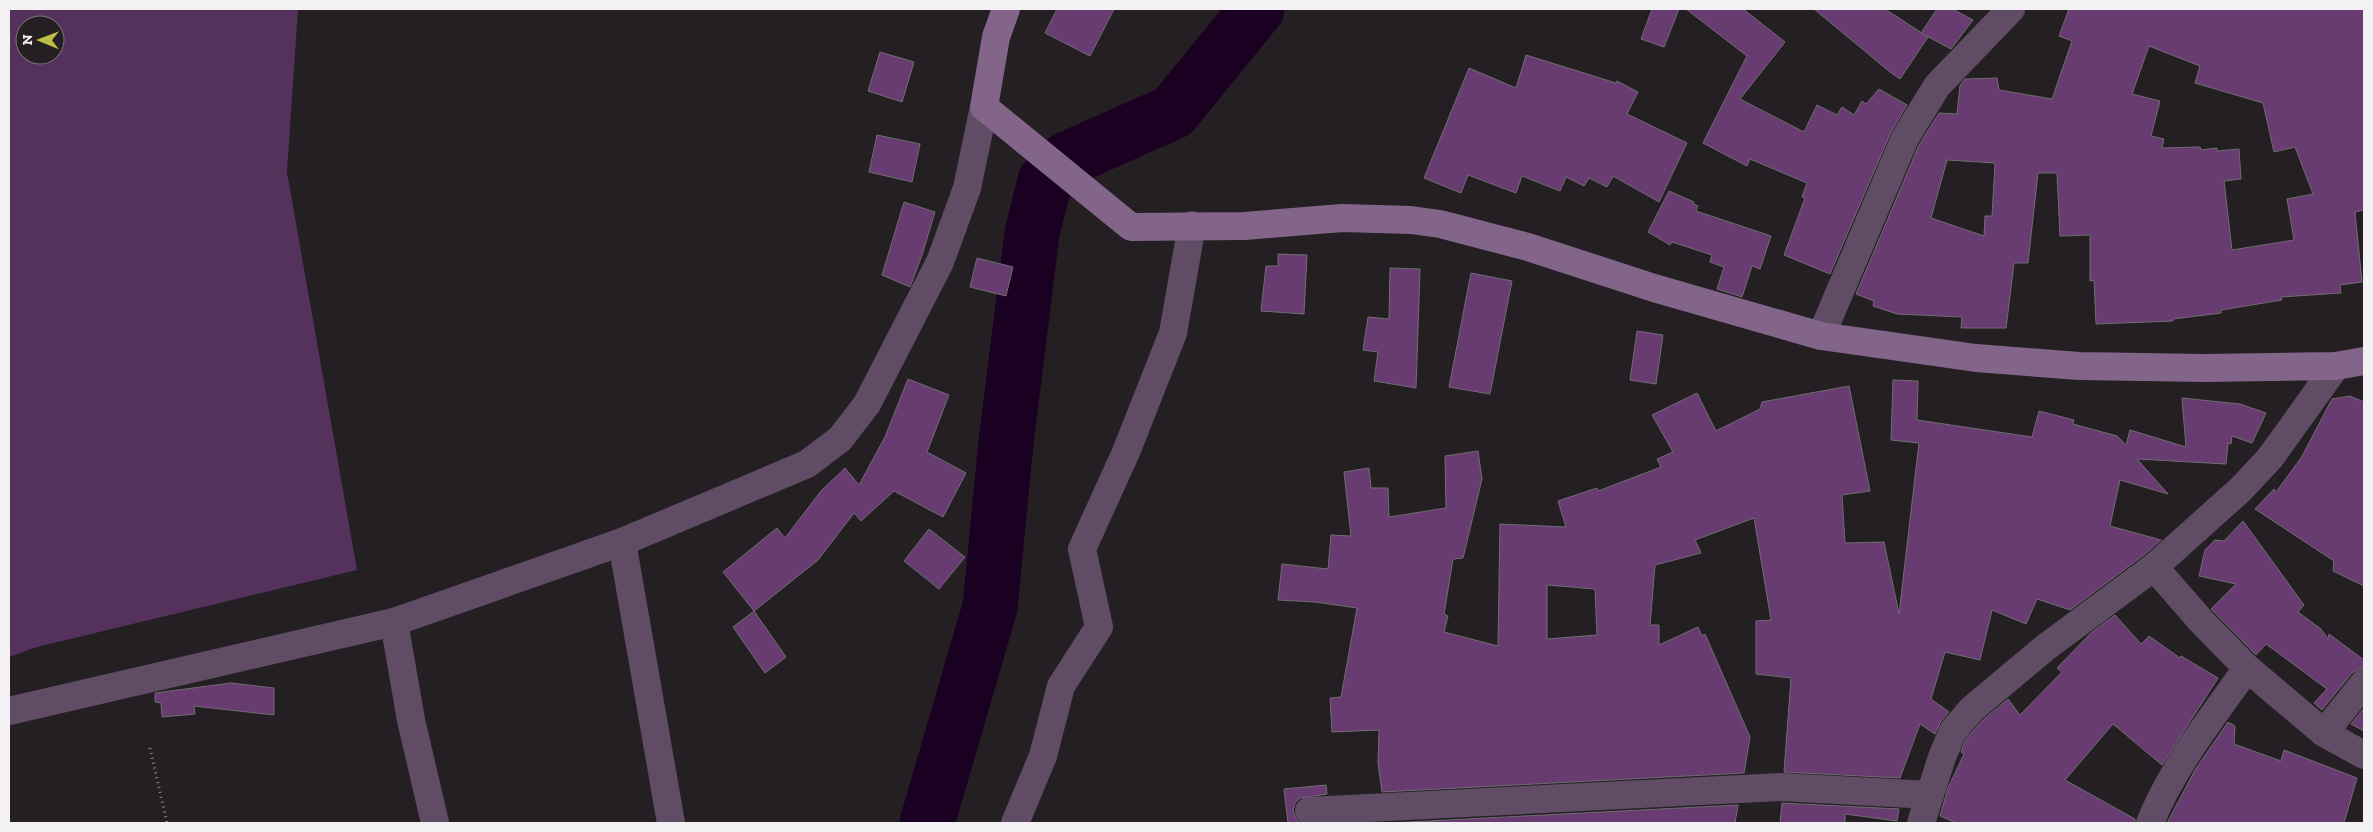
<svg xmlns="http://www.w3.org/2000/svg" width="2373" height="832" viewBox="0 0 2373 832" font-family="'Zilla Slab',serif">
<rect width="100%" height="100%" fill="#231f23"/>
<!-- green -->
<path fill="#55325c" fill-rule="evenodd" d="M9,9H298L287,172L357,570L37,647L9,657ZM25,25H55V55H25Z"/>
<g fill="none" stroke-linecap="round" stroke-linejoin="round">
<!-- river -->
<polyline stroke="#1a0021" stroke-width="55" points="927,823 990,607 1006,442 1032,233 1045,181 1067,159 1173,112 1257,9"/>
</g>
<!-- building -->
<g fill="#683b71" stroke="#716d72" fill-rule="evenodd">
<polygon points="1057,9 1114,9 1090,56 1045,33"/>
<polygon points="1652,9 1679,9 1664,47 1641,39"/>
<polygon points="1686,9 1743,9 1785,42 1740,99 1804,132 1817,105 1837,115 1842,107 1854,115 1862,101 1866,104 1879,89 1907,105 1891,132 1830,274 1784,255 1805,198 1802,197 1807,183 1750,159 1747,166 1703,143 1747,56"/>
<polygon points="1814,9 1885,9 1928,37 1900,79 1890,72"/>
<polygon points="1937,9 1952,9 1973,20 1951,49 1921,33"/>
<path d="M2069,9H2364V210L2355,212L2362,282L2340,285L2341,293L2281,297L2282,300L2221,310V313L2173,319V321L2096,324L2094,280L2090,281V235L2060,236L2057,173H2038L2028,263H2014L2006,328H1961L1962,317L1897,314L1873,306L1874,301L1856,294L1919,145L1939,113L1957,114L1960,85L1965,79L1997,78L1999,90L2052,99L2072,41L2059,36ZM2149,46L2200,66L2195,83L2263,103L2274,152L2295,147L2313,194L2287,199L2294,240L2232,250L2224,181L2241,179L2239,149L2217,151V148L2201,150L2200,147L2162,148L2164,139L2151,136L2160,101L2132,94ZM1947,160L1995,163L1992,216H1985L1984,236L1931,218Z"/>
<polygon points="880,52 914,62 902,102 868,91"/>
<polygon points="1526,55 1616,83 1617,81 1638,92 1627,114 1687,143 1659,202 1613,176 1607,187 1589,178 1584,186 1566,177 1560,191 1522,176 1516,193 1468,175 1461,193 1424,178 1469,68 1516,88"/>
<polygon points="877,135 920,144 912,182 869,172"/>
<polygon points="1669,191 1694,202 1693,204 1698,206 1696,211 1771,236 1760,269 1752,266 1742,297 1717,289 1724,267 1710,262 1712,255 1672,242 1670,245 1648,232"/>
<polygon points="904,202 935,212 922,255 910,287 882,275"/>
<polygon points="1278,254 1307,255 1304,314 1261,311 1266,266 1278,266"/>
<polygon points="977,258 1013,267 1006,296 970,287"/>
<polygon points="1390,268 1420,269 1416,388 1374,381 1378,352 1363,350 1368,317 1389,319"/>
<polygon points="1471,273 1512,281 1490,394 1449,387"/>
<polygon points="1637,331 1663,335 1656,384 1630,380"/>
<polygon points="908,379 949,395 927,452 966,473 943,517 894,491 861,521 854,513 818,560 754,611 723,572 777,528 785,538 821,491 845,468 859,485 885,437"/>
<path d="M1893,380L1918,381L1917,420L2032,437L2039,411L2074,420L2073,424L2117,436L2126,445L2130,430L2186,447L2182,398L2240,404L2266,413L2252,443L2232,436L2231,444L2228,443L2226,464L2137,459L2168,494L2120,480L2110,526L2161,540L2144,555L2070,610L2037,599L2026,624L1992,610L1980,660L1945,652L1931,699L1949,712L1941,721L1935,734L1920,724L1900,778L1784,772L1791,678L1756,674V621L1771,620L1754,518L1695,540L1701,553L1655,565L1650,625H1659V645L1698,627L1702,636L1705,634L1750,737L1744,773L1382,792L1378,763L1379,730L1332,732L1330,698L1341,697L1357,608L1315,602L1278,600L1282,564L1328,569L1331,535L1351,536L1344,472L1369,468L1371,488H1388L1389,517L1446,508L1445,456L1478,451L1482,479L1463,558L1453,559L1444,614L1448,616L1444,632L1498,646L1500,524L1566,527L1558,501L1597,488L1598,491L1661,467L1657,459L1673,452L1652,415L1697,393L1716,431L1760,409L1762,402L1849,386L1870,491L1842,495L1845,543L1884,542L1899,614L1919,443L1891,440ZM1547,585L1595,589L1597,635L1547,639Z"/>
<polygon points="2350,396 2364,402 2364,586 2333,571 2334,561 2255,509 2274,489 2276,492 2301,458 2332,399"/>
<polygon points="2243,521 2304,605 2298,612 2321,629 2328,639 2329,634 2364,660 2364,668 2358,669 2352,673 2322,710 2314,703 2327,689 2266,644 2256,655 2211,609 2236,584 2199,576 2205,550 2215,540 2224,541"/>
<polygon points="929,529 965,557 939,589 904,561"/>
<polygon points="754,611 786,657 765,673 733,627"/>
<polygon points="2115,615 2141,644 2149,636 2180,658 2181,656 2218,678 2162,765 2113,724 2065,780 2135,819 2135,823 1956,823 1940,816 1948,788 1964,754 1961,752 1966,739 1983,720 2008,699 2020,715 2062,672 2057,668 2092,632"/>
<polygon points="231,683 274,688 274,715 194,706 195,714 162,717 161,703 155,702 155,693"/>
<polygon points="2364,708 2364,731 2351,724"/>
<polygon points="2228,722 2235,726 2234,744 2281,761 2284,750 2357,778 2344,823 2167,823 2195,770"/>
<polygon points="1326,785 1327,794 1300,798 1295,803 1293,811 1296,819 1300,823 1288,823 1284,789"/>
<polygon points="1782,803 1899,809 1897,821 1845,814 1845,823 1780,823"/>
<polygon points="1738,805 1735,823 1389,823"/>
</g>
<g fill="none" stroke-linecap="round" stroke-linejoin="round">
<!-- path -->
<polyline stroke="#8b878b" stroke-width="3" stroke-dasharray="1 4" stroke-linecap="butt" points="150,748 167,823"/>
<!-- street -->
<g stroke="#604c64" stroke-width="28">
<polyline points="1821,336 1905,138 1937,86 2011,9"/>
<polyline points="622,542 671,823"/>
<polyline points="2154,567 2202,622 2247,668 2324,733 2364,755"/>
<polyline points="394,622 411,720 435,823"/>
<polyline points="9,711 394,622 622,542 807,464 840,439 867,404 940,262 967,188 984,107"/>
<polyline points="2324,733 2364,683"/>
<polyline points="1309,811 1781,787 1930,795"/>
<polyline points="1015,823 1043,756 1061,686 1099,627 1082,549 1126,452 1173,333 1192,225"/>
<polyline points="1921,823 1942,757 1953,731 1972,709 2046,647 2154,567 2241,489 2270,458 2336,366"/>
<path d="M2150,823C2173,766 2212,718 2247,668"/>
</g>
<!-- secondary -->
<polyline stroke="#84658a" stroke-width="28" points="1006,9 996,37 984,107 1131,227 1244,226 1342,218 1411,220 1440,224 1528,247 1654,288 1821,336 1976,358 2079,366 2205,368 2336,366 2364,361"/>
</g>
<!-- border -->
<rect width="2373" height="832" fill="none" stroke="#f4f1f4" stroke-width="20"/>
<!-- north arrow -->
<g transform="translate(40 40) rotate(271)"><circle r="24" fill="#231f23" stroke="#777377"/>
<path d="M0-4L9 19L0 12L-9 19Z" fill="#bcbf43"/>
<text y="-8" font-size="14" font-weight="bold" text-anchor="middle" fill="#f4f1f4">N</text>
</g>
</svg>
